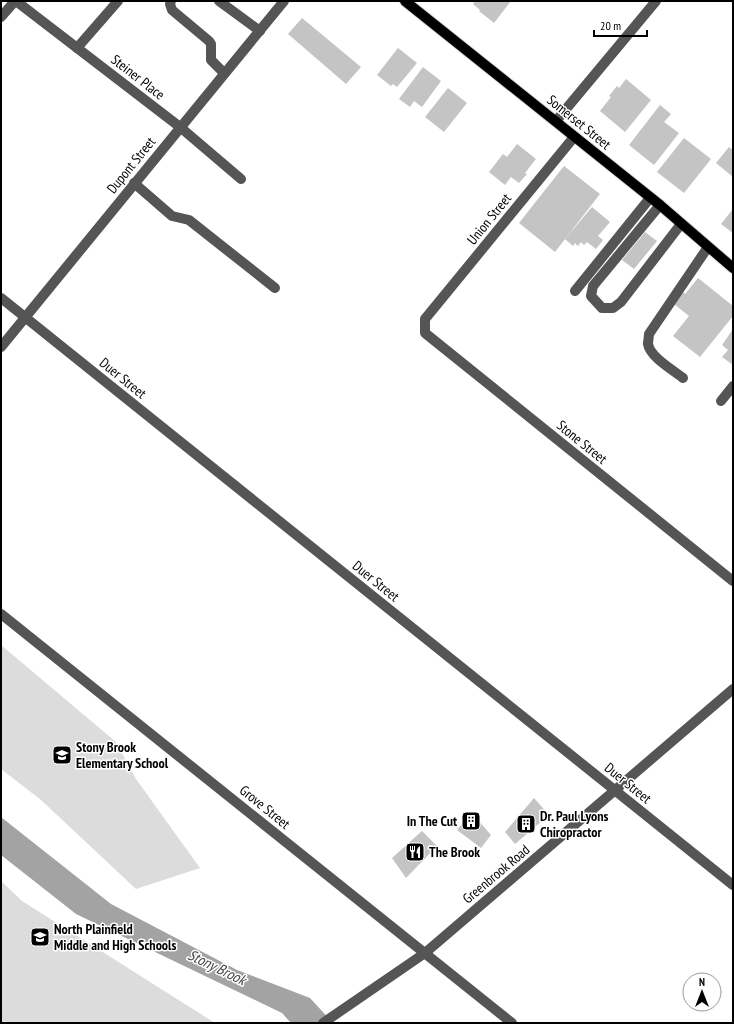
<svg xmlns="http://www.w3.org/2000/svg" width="734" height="1024" viewBox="0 0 734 1024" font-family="'PT Sans Narrow',sans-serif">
<rect width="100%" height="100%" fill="#fff"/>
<!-- green -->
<g fill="#dcdcdc">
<polygon points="1,645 116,742 136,779 200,868 136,889 41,800 1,769"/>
<polygon points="1,881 22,901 215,1023 1,1023"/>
</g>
<!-- water -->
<polygon fill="#a3a3a3" points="1,817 111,904 237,970 310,998 333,1023 291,1023 282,1013 76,914 1,855"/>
<!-- building -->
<g fill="#c4c4c4">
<polygon points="475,1 511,1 494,23 479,11 480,10 473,4"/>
<polygon points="302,18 361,67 346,84 288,34"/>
<polygon points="398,48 417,63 397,87 393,84 391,86 377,75"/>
<polygon points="423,67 441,81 422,107 414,101 410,107 399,99"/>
<polygon points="626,79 651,100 625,132 600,111 611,97 609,96 617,86 619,88"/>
<polygon points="448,88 467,103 444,132 425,117"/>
<polygon points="660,105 671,114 664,122 679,133 654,165 629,145"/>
<polygon points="684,138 711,159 684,193 657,172"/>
<polygon points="517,144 536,159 525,173 527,174 519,183 511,177 505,185 489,172 503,154 507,157"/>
<polygon points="729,147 733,150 733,177 716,163"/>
<polygon points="564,166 600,194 555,252 519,223"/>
<polygon points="592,207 610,222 598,236 603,240 596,249 587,242 584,245 581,242 578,246 575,243 573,246 565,239"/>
<polygon points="733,209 733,233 721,224"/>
<polygon points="645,232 657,241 634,269 622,260"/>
<polygon points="698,278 733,306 733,316 700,357 673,336 689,316 674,304 683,292 685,294"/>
<polygon points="733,329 733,365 722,357 728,350 722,345"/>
<polygon points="534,798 549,815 515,844 505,832"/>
<polygon points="471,812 491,835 481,848 457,830"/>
<polygon points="422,831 437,846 406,878 392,858"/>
</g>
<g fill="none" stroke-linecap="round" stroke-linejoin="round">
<!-- major casing -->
<g stroke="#dbdbdb" stroke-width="12">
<polyline id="major" points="405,1 660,205 733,268"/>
</g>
<!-- minor -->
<g stroke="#555" stroke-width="10">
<polyline points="16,1 180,127 241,179"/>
<polyline points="171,1 170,4 172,10 209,41 211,44 211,60 224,73"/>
<polyline points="219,1 260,31"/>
<polyline points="1,17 15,1"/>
<polyline points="77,48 118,1"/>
<polyline points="556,121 656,1"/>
<polyline points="574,137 425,319 425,333 733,581"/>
<polyline points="134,183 172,216 189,220 275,288"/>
<polyline points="660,205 593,286 591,296 602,308 613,308 621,302 681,224"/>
<polyline points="575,291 650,198"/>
<polyline points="1,298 733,885"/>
<polyline points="1,347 284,1"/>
<path d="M683,378C673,370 650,357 648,344C648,341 649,337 649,334L708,247"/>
<polyline points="721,401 733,386"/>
<polyline points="1,614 512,1023"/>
<polyline points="323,1023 425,953 733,689"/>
</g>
<!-- major -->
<use href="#major" stroke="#000" stroke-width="10"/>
</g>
<!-- icons -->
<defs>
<g id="school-square" transform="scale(1)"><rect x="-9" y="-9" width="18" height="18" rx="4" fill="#000" stroke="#fff"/><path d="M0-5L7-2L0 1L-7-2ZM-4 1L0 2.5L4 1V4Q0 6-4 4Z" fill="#fff"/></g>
<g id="building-square" transform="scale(1)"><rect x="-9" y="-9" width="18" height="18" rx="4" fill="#000" stroke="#fff"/><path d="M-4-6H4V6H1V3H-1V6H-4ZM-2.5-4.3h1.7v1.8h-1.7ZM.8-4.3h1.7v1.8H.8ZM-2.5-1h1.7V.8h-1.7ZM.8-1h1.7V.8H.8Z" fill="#fff"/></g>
<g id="restaurant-square" transform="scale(1)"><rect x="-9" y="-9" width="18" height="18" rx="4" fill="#000" stroke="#fff"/><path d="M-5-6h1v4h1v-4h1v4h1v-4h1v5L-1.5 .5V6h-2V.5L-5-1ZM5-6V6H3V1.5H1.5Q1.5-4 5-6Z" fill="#fff"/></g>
</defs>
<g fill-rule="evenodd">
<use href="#school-square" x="62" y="755"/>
<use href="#building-square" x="471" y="821"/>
<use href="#building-square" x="526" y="824"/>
<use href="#restaurant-square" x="415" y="852"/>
<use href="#school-square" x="40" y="937"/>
</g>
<g text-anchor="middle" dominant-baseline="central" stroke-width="3" stroke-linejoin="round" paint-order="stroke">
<!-- street labels -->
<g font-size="14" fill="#000" stroke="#fff">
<text transform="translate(138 77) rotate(38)">Steiner Place</text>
<text transform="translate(579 122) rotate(39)">Somerset Street</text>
<text transform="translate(131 165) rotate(-51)">Dupont Street</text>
<text transform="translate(489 219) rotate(-51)">Union Street</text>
<text transform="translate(123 378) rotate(39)">Duer Street</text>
<text transform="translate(582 442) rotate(39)">Stone Street</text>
<text transform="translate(376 581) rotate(39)">Duer Street</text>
<text transform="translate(628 783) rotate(39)">Duer Street</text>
<text transform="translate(265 807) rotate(39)">Grove Street</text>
<text transform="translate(496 874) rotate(-40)">Greenbrook Road</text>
</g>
<!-- poi labels -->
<g font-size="14" font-weight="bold" fill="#000" stroke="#fff" text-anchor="start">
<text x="76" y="747">Stony Brook<tspan x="76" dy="16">Elementary School</tspan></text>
<text x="540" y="816">Dr. Paul Lyons<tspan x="540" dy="16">Chiropractor</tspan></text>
<text x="457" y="821" text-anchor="end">In The Cut</text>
<text x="429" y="852">The Brook</text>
<text x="54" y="929">North Plainfield<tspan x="54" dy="16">Middle and High Schools</tspan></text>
</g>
<!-- water labels -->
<g font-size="15" font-style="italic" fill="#444" stroke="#fff">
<text transform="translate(217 967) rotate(26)">Stony Brook</text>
</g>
</g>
<!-- border -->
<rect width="734" height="1024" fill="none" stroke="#000000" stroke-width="4"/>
<!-- north arrow -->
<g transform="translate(702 992)"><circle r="19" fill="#ffffff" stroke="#999999"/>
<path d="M0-3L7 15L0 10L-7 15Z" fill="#000000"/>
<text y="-6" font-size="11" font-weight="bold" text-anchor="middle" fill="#000000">N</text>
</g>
<!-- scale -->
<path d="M594 30v6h53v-6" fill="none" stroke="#000000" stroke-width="2"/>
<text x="600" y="30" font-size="12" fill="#000000" stroke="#ffffff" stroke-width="3" paint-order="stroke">20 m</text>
</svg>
